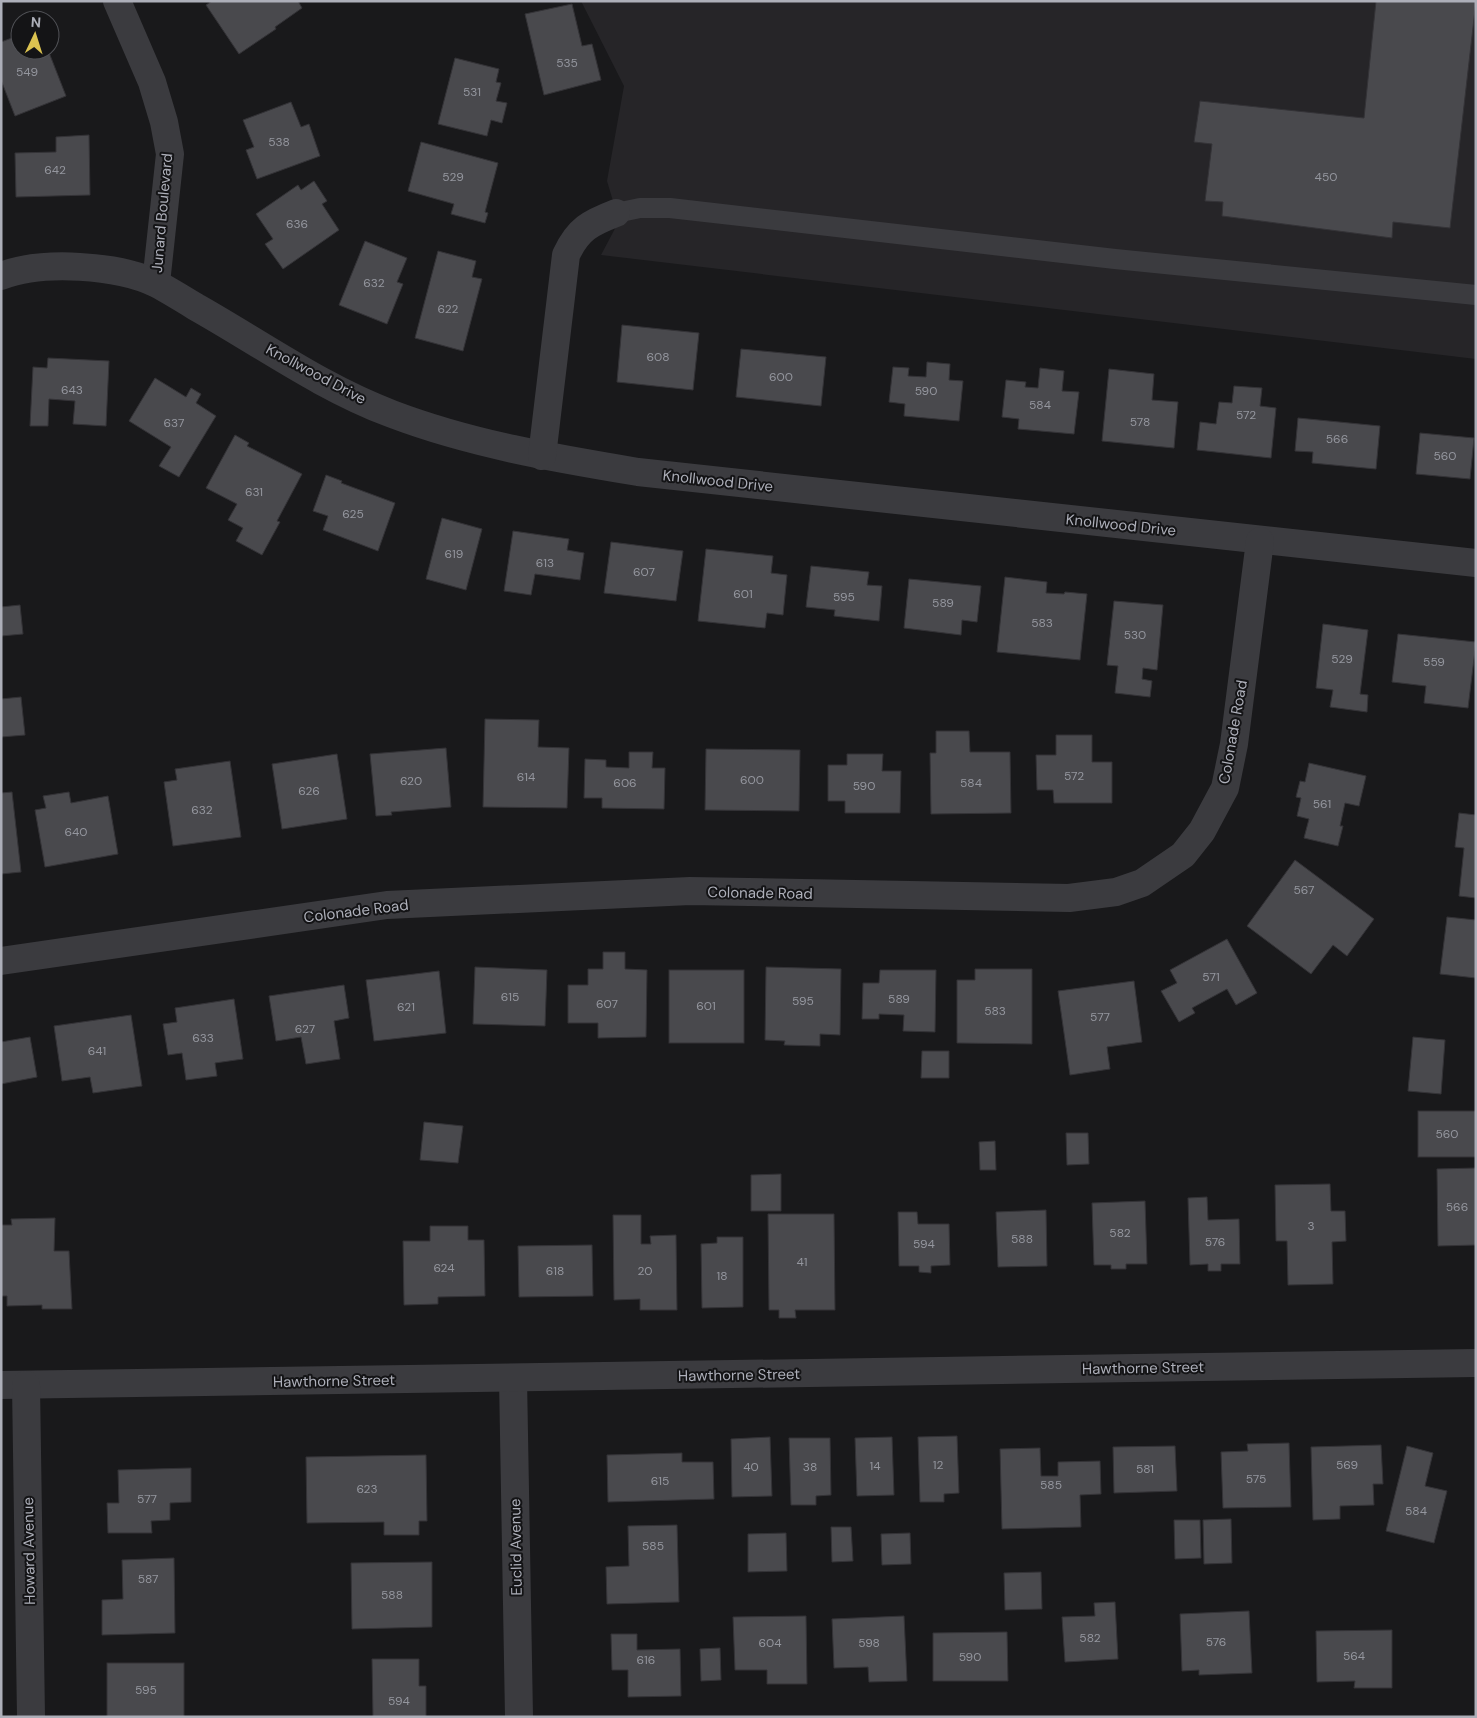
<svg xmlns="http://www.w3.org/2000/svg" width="1477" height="1718" viewBox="0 0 1477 1718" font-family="'DM Sans',sans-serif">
<rect width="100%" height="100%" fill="#19191b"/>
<!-- built -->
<polygon fill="#262528" points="581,1 1476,1 1476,359 601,255 619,221 607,181 624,86"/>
<!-- building -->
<g fill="#49494d" stroke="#343337">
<polygon points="212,1 298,1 302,8 275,27 276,29 239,54 206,5"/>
<polygon points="1376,1 1476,1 1450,228 1393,222 1392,238 1222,216 1223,202 1205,201 1212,144 1194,142 1200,101 1364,118"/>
<polygon points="572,4 582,46 592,44 601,80 544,95 525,14"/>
<polygon points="20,35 20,50 48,50 66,96 15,116 1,80 1,42"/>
<polygon points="455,58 499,69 496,82 501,83 496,101 507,103 502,123 491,120 487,136 438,124"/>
<polygon points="291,102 301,127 309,124 320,156 257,179 246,150 254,147 243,120"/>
<polygon points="89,135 90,195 16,197 15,153 56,152 56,137"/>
<polygon points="421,142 498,163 485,212 488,213 485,223 451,214 454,204 408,191"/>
<polygon points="314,181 327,201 322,204 339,230 283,269 265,244 273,239 256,214 298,185 301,190"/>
<polygon points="365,241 407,258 397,282 403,284 387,324 339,305"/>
<polygon points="438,251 476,261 472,277 482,279 463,351 415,338"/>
<polygon points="622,325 699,333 693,390 617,382"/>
<polygon points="741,349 826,357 821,406 736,397"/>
<polygon points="48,358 109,361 106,426 73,424 75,401 49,399 48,426 30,426 33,367 47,368"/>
<polygon points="927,362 950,364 949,380 963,381 959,421 904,416 905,404 889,402 893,367 909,368 908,376 926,377"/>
<polygon points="1040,368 1064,371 1062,391 1079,392 1074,434 1018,429 1019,419 1002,417 1006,380 1026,382 1025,387 1038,388"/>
<polygon points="1109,369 1154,374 1152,400 1178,402 1174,448 1102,441"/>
<polygon points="155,378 186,397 191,388 201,394 196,403 216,416 179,477 159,466 171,447 129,421"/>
<polygon points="1234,386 1262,388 1260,406 1276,408 1271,458 1197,450 1200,422 1216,424 1219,402 1232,403"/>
<polygon points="1298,418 1380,426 1376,469 1312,463 1313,452 1295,451"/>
<polygon points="1420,433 1474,438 1470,479 1416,474"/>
<polygon points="235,435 249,443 247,446 302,474 277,521 280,522 262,555 236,541 243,528 228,520 237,504 206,488"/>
<polygon points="326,475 342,481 341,483 395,503 378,551 323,530 328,516 313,511"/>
<polygon points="442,518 482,529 466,590 426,579"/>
<polygon points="513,531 569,539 567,550 584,553 580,580 535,574 531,595 504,591"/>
<polygon points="611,542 683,551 676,601 604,593"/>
<polygon points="706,549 773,556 771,573 787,575 783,615 767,613 765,628 698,621"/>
<polygon points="811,566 869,572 867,585 882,586 879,621 834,616 835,610 806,607"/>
<polygon points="1005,577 1047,582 1046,593 1064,594 1065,592 1087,594 1080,660 997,652"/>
<polygon points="909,579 981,586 977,622 962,620 961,635 904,628"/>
<polygon points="1114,601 1163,605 1157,670 1143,668 1142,679 1152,681 1150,697 1115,693 1118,666 1107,665"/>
<polygon points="20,605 23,634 1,636 1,607"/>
<polygon points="1323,624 1368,630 1360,694 1368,695 1367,712 1330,707 1333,690 1316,688"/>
<polygon points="1398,634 1476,642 1468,708 1424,703 1426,686 1392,682"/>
<polygon points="21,697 25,735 1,737 1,699"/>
<polygon points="485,719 539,720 538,747 569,748 567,808 483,807"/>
<polygon points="936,731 969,731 970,752 1010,752 1011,813 931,814 930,753 936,753"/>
<polygon points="1056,735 1092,735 1092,762 1112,762 1112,803 1054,803 1053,790 1037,790 1036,755 1056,755"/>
<polygon points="446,748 451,807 391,812 392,815 376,816 370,754"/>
<polygon points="706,749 800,750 799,811 705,810"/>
<polygon points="629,752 653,752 652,768 665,768 664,809 602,808 602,798 584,798 585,759 606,760 606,767 629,768"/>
<polygon points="337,754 347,819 282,829 272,764"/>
<polygon points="847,754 883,754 882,771 901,771 900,813 845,813 845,801 828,801 828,765 847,765"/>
<polygon points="230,761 241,837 173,846 164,782 177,780 175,769"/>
<polygon points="1309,763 1366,776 1359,806 1345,803 1340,826 1343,826 1338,846 1304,838 1309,819 1297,816 1301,798 1296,797 1300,781 1305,782"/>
<polygon points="12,792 21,872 1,874 1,793"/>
<polygon points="69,792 71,803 108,796 118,854 45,867 35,810 46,808 43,796"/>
<polygon points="1459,813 1476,815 1476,898 1459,896 1464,848 1455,847"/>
<polygon points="1295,860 1374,919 1347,956 1333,945 1311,974 1247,926"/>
<polygon points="1447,917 1476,920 1476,978 1440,974"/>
<polygon points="1227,939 1257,993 1236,1005 1227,989 1192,1008 1195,1013 1179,1022 1161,991 1177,983 1170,970"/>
<polygon points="603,952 625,952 625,969 647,970 646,1037 598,1038 598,1023 568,1023 568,985 588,985 588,969 603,969"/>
<polygon points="475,967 547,970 545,1026 473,1024"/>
<polygon points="766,967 841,969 840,1035 820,1034 820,1046 784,1045 785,1041 765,1040"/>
<polygon points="975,969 1032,969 1032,1044 957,1043 957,980 975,980"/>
<rect x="669" y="970" width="75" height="73"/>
<polygon points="880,970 936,970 935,1032 903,1031 904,1015 879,1014 879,1019 862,1019 863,983 879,983"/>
<polygon points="439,971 446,1033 374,1041 366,980"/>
<polygon points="1134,981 1142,1042 1107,1047 1110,1069 1070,1075 1058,991"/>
<polygon points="344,985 349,1018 334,1021 340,1059 306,1064 301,1037 276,1041 269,996"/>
<polygon points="234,999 243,1059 215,1063 217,1076 186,1080 182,1053 168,1055 163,1024 177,1022 175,1008"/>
<polygon points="131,1015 142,1086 93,1093 90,1077 62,1081 54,1026"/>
<polygon points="30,1037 37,1077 1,1084 1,1042"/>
<polygon points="1413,1037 1445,1040 1441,1094 1408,1091"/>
<polygon points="922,1051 949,1051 949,1078 921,1078"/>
<rect x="1418" y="1111" width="58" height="46"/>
<polygon points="424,1122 463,1126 458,1163 420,1160"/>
<polygon points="1066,1133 1088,1133 1089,1164 1067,1165"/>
<polygon points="995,1141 996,1170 980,1170 979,1142"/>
<polygon points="1476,1168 1476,1245 1438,1246 1437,1169"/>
<polygon points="781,1174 781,1211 751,1211 751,1175"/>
<polygon points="1330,1184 1331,1211 1345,1211 1346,1241 1332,1242 1333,1284 1288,1285 1287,1241 1276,1241 1275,1185"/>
<polygon points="1207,1197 1208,1220 1239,1219 1240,1264 1221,1264 1221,1271 1208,1271 1208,1264 1190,1265 1188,1198"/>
<polygon points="1145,1201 1147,1264 1126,1264 1126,1269 1111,1269 1111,1265 1094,1265 1092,1203"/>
<polygon points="1046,1210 1047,1266 998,1267 996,1212"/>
<polygon points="898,1212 917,1212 918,1224 949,1224 950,1265 931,1266 931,1273 919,1272 919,1266 899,1266"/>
<polygon points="768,1214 834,1214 835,1310 795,1310 796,1318 779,1318 779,1310 769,1310"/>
<polygon points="613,1215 641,1215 641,1244 651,1244 650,1236 676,1235 677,1310 640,1310 640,1299 614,1300"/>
<polygon points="55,1218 54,1251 69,1251 72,1309 42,1309 42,1305 7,1306 7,1296 1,1296 1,1225 12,1225 11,1219"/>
<polygon points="430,1226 468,1226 468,1240 484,1240 485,1296 438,1297 438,1304 404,1305 403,1241 430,1241"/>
<polygon points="717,1237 743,1237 743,1307 702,1308 701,1244 717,1243"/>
<polygon points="592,1245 593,1296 519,1297 518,1246"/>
<polygon points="957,1436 959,1493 944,1494 944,1502 920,1502 918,1437"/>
<polygon points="770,1437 772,1496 732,1497 731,1439"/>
<polygon points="892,1437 894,1495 857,1496 855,1438"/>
<polygon points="789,1438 830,1438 831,1495 816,1496 816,1505 791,1505"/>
<polygon points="1289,1443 1291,1507 1223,1508 1221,1452 1248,1451 1247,1444"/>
<polygon points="1381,1445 1383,1484 1373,1484 1374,1505 1340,1506 1340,1519 1313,1520 1311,1447"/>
<polygon points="1175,1446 1177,1491 1114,1493 1113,1447"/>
<polygon points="1407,1446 1433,1453 1425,1486 1447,1491 1434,1543 1386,1531"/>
<polygon points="1040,1448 1041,1476 1058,1476 1058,1462 1100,1461 1101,1494 1080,1495 1081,1527 1002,1529 1000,1449"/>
<polygon points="682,1453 682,1462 713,1462 714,1499 608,1502 607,1455"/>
<polygon points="426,1455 427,1521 419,1521 419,1535 384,1535 384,1522 307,1523 306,1457"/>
<polygon points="191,1468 191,1502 170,1503 170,1520 151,1521 152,1533 108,1533 107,1503 119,1503 118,1470"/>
<polygon points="1231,1519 1232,1563 1204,1564 1203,1520"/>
<polygon points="1174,1520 1200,1520 1201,1558 1175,1559"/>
<polygon points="677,1525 679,1602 607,1604 606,1567 629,1566 628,1526"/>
<polygon points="831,1527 851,1527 853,1561 832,1562"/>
<polygon points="786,1533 787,1571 748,1572 748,1534"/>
<polygon points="910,1533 911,1564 882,1565 881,1534"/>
<polygon points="174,1558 175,1633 102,1635 102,1600 123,1599 122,1560"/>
<polygon points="432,1562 432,1627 352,1629 351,1563"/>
<polygon points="1041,1572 1042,1609 1005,1610 1004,1573"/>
<polygon points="1115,1602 1118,1659 1065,1662 1062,1617 1095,1616 1094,1603"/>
<polygon points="1249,1611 1252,1673 1199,1675 1199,1670 1182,1671 1180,1614"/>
<polygon points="806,1616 807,1684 767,1684 767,1670 735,1670 733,1617"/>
<polygon points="904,1616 907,1681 869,1682 868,1667 834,1668 832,1619"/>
<polygon points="1392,1630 1392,1688 1354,1688 1355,1681 1317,1682 1316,1631"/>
<polygon points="1007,1632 1008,1681 933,1681 933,1633"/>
<polygon points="611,1634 637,1634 637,1650 680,1649 681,1696 628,1697 628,1670 612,1670"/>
<polygon points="720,1648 721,1680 701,1681 700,1649"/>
<polygon points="372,1659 419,1659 419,1686 426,1686 426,1717 373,1717"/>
<rect x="107" y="1663" width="77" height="54"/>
</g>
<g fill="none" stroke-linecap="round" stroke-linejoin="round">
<!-- lane -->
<polyline stroke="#3b3b3f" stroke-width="20" points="616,213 640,208 670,208 1115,259 1476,295"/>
<!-- street -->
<g stroke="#3b3b3f" stroke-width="28">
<polyline points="117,1 152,82 164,122 170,154 156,283"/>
<path d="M1,276C42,260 118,265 157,284C170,291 183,299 196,307C260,343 322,388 392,414C471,444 554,458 638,472L1476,563"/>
<path d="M542,456L566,255C578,229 590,223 616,213"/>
<polyline points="1,961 387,905 690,891 1069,898 1116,892 1142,883 1183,855 1202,831 1225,788 1234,744 1260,541"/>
<polyline points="513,1378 519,1717"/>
<polyline points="1,1385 1476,1363"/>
<polyline points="26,1385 31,1717"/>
</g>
</g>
<g text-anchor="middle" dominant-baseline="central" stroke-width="4" stroke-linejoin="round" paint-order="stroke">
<!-- number labels -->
<g font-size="12" fill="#94969e">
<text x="567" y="63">535</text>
<text x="27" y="72">549</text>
<text x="472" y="92">531</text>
<text x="279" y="142">538</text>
<text x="55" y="170">642</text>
<text x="453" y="177">529</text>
<text x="1326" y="177">450</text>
<text x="297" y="224">636</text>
<text x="374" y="283">632</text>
<text x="448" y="309">622</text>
<text x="658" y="357">608</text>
<text x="781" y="377">600</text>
<text x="72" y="390">643</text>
<text x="926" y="391">590</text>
<text x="1040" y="405">584</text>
<text x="1246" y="415">572</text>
<text x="1140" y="422">578</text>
<text x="174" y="423">637</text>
<text x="1337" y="439">566</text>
<text x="1445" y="456">560</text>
<text x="254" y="492">631</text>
<text x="353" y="514">625</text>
<text x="454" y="554">619</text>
<text x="545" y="563">613</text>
<text x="644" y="572">607</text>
<text x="743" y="594">601</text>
<text x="844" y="597">595</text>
<text x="943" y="603">589</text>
<text x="1042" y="623">583</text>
<text x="1135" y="635">530</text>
<text x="1342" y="659">529</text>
<text x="1434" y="662">559</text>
<text x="1074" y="776">572</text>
<text x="526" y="777">614</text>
<text x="752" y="780">600</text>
<text x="411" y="781">620</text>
<text x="625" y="783">606</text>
<text x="971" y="783">584</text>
<text x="864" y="786">590</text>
<text x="309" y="791">626</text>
<text x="1322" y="804">561</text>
<text x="202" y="810">632</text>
<text x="76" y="832">640</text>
<text x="1304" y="890">567</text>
<text x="1211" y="977">571</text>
<text x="510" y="997">615</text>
<text x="899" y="999">589</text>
<text x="803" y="1001">595</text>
<text x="607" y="1004">607</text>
<text x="706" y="1006">601</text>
<text x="406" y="1007">621</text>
<text x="995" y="1011">583</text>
<text x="1100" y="1017">577</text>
<text x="305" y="1029">627</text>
<text x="203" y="1038">633</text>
<text x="97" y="1051">641</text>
<text x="1447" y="1134">560</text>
<text x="1457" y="1207">566</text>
<text x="1311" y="1226">3</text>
<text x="1120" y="1233">582</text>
<text x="1022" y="1239">588</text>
<text x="1215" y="1242">576</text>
<text x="924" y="1244">594</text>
<text x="802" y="1262">41</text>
<text x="444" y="1268">624</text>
<text x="555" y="1271">618</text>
<text x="645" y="1271">20</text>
<text x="722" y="1276">18</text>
<text x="938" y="1465">12</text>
<text x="1347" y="1465">569</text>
<text x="875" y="1466">14</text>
<text x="751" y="1467">40</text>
<text x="810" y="1467">38</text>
<text x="1145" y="1469">581</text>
<text x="1256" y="1479">575</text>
<text x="660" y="1481">615</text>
<text x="1051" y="1485">585</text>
<text x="367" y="1489">623</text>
<text x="147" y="1499">577</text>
<text x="1416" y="1511">584</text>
<text x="653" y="1546">585</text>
<text x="148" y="1579">587</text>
<text x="392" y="1595">588</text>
<text x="1090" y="1638">582</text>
<text x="1216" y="1642">576</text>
<text x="770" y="1643">604</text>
<text x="869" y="1643">598</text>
<text x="1354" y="1656">564</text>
<text x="970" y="1657">590</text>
<text x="646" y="1660">616</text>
<text x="146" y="1690">595</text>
<text x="399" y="1701">594</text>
</g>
<!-- street labels -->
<g font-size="15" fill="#adafb9" stroke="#141416">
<text transform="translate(162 213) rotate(-85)">Junard Boulevard</text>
<text transform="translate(316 374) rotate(28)">Knollwood Drive</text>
<text transform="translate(718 481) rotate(6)">Knollwood Drive</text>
<text transform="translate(1121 525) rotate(6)">Knollwood Drive</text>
<text transform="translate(1233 732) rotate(-80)">Colonade Road</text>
<text transform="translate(760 893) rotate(1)">Colonade Road</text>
<text transform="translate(356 911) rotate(-7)">Colonade Road</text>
<text transform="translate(1143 1368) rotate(-1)">Hawthorne Street</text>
<text transform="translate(739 1375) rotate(-1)">Hawthorne Street</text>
<text transform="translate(334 1381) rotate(-1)">Hawthorne Street</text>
<text transform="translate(516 1547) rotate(-91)">Euclid Avenue</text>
<text transform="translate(29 1551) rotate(-91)">Howard Avenue</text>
</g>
</g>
<!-- border -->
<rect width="1477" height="1718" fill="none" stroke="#adafb9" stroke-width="5"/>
<!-- north arrow -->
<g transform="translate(35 35) rotate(4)"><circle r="24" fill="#141416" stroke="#515257"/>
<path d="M0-4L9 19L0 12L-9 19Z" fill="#dcc350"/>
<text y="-8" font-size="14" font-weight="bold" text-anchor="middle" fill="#adafb9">N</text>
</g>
</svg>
